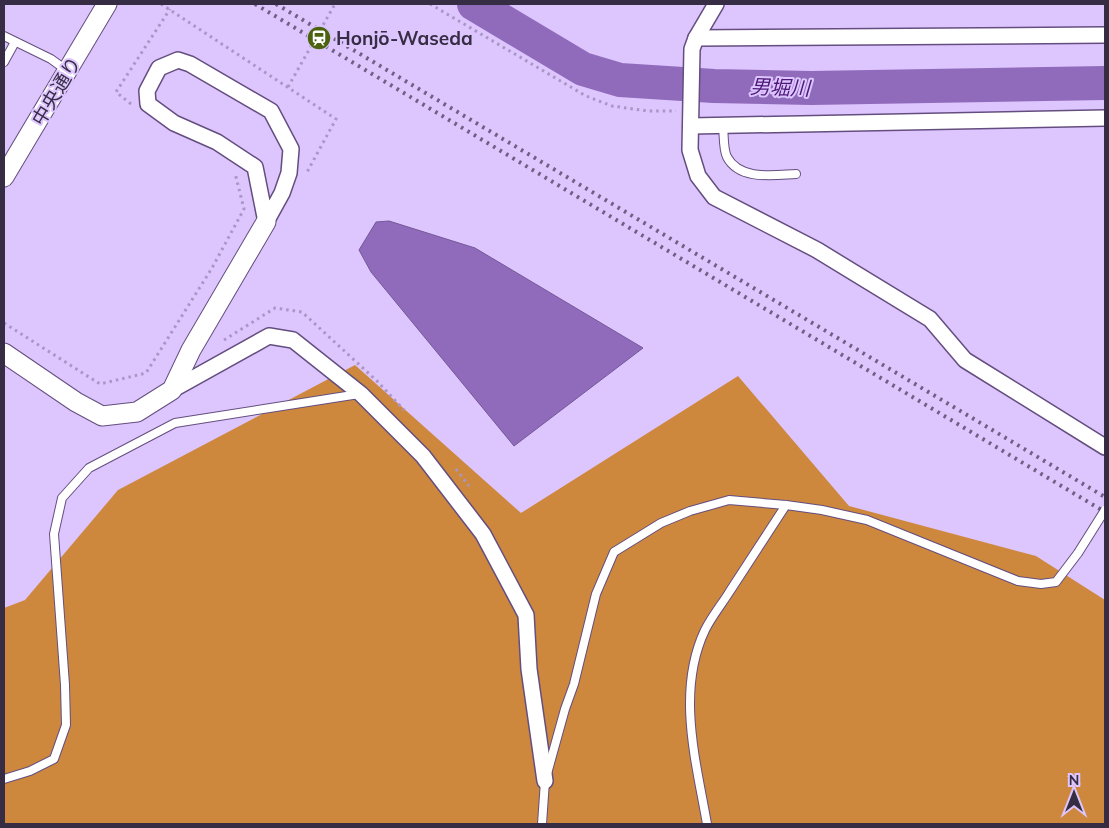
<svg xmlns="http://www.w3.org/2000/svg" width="1109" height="828" viewBox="0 0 1109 828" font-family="Mulish,'Noto Sans JP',sans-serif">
<rect width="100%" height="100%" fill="#ddc5fe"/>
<!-- forest -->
<polygon fill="#ce883e" points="355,365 521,513 738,376 849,506 1036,556 1105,600 1105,824 4,824 4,608 25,600 118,490"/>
<!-- water -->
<polygon fill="#906bbb" stroke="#755897" points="389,221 475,248 643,348 514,446 371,272 359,250 376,222"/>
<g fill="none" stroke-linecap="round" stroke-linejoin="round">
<!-- river -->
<polyline stroke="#906bbb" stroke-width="34" points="474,4 583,69 620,80 714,86 811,88 1105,83"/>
<!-- service casing -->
<g stroke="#644e7f" stroke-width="10">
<g id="service">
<polyline points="4,36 51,59 66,70"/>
<polyline points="4,62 15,42"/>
<path d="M723,126C724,134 723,149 727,157C740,181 774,175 796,174"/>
<polyline points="4,779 30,771 54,759 66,725 65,685 54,534 62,498 89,468 175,423 359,394"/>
<polyline points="542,824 545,781 565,709 574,684 596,594 614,552 661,523 690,511 729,500 786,505 822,510 867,520 1018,581 1041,584 1056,582 1078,553"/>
<path d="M707,824C696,761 676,691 705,630C712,616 722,604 730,591C749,562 767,534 786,505"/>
</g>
</g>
<!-- minor casing -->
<g stroke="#644e7f" stroke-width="18">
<g id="minor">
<polyline points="716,4 696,38 692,49 690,150 698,176 714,197 817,250 930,319 965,360 1105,447"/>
<polyline points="696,38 1105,35"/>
<polygon points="178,60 190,64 271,111 291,149 289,173 282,193 266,222 255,167 217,142 174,123 148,104 147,91 159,68"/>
<polyline points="691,126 1105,118"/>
<polyline points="172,390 269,336 293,340 361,394 423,456 483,534 526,615 529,669 545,781"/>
</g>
</g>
<!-- tertiary casing -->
<g stroke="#644e7f" stroke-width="21">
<g id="tertiary">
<polyline points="4,177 107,4"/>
<polyline points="4,353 76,402 102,416 137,412 172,390 191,350 266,222"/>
</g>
</g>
<!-- path -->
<g stroke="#aa96c5" stroke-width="3" stroke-dasharray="2.5 4" stroke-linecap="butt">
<polyline points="161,4 336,119 306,174"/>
<polyline points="430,4 586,96 612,106 648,111 676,111"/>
<polyline points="288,87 335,4"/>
<polyline points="131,104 116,92 170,9"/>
<polyline points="4,323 100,384 146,373 212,268 244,209 235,173"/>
<polyline points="224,340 275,308 302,312 377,381 404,410"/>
<polyline points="456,469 469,486"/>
</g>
<!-- service -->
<use href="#service" stroke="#fff" stroke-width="8"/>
<!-- minor -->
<use href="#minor" stroke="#fff" stroke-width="15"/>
<!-- tertiary -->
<use href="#tertiary" stroke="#fff" stroke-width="19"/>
<!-- rail -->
<g stroke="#6f6083" stroke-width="4" stroke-dasharray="2.5 5" stroke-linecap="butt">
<polyline points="255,4 1105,512"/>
<polyline points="276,4 1105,497"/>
</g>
<!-- service-bridge casing -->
<g stroke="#644e7f" stroke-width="10" stroke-linecap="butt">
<polyline id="service-bridge" points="1078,553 1105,510"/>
</g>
<!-- service-bridge -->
<use href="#service-bridge" stroke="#fff" stroke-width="8"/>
</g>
<!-- icons -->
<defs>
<g id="station-disc" transform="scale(1.25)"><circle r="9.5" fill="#4c620f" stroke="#ddc5fe"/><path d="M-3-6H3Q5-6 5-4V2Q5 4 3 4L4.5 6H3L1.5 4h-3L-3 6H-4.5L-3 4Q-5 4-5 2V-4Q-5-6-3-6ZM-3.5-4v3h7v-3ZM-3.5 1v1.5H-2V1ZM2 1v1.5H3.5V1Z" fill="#fff"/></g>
</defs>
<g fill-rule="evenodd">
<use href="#station-disc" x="319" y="38"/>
</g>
<g text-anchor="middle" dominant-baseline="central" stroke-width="4" stroke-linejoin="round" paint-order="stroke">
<!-- poi labels -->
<g font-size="19" font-weight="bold" fill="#362c43" stroke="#ddc5fe" text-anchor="start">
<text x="336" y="38">Honjō-Waseda</text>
</g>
<!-- street labels -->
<g font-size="19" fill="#362c43" stroke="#ddc5fe">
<text transform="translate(56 91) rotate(-59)">中央通り</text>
</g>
<!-- water labels -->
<g font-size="20" font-style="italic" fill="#4d1879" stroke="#ddc5fe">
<text transform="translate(780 87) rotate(2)">男堀川</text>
</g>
</g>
<!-- border -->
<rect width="1109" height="828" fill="none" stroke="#362c43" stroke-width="10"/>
<!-- north arrow -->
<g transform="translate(1074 793)" stroke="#ddc5fe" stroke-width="4" paint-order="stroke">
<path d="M0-4L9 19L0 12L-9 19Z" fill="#362c43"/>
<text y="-8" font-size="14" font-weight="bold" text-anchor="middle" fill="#362c43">N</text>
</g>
</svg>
